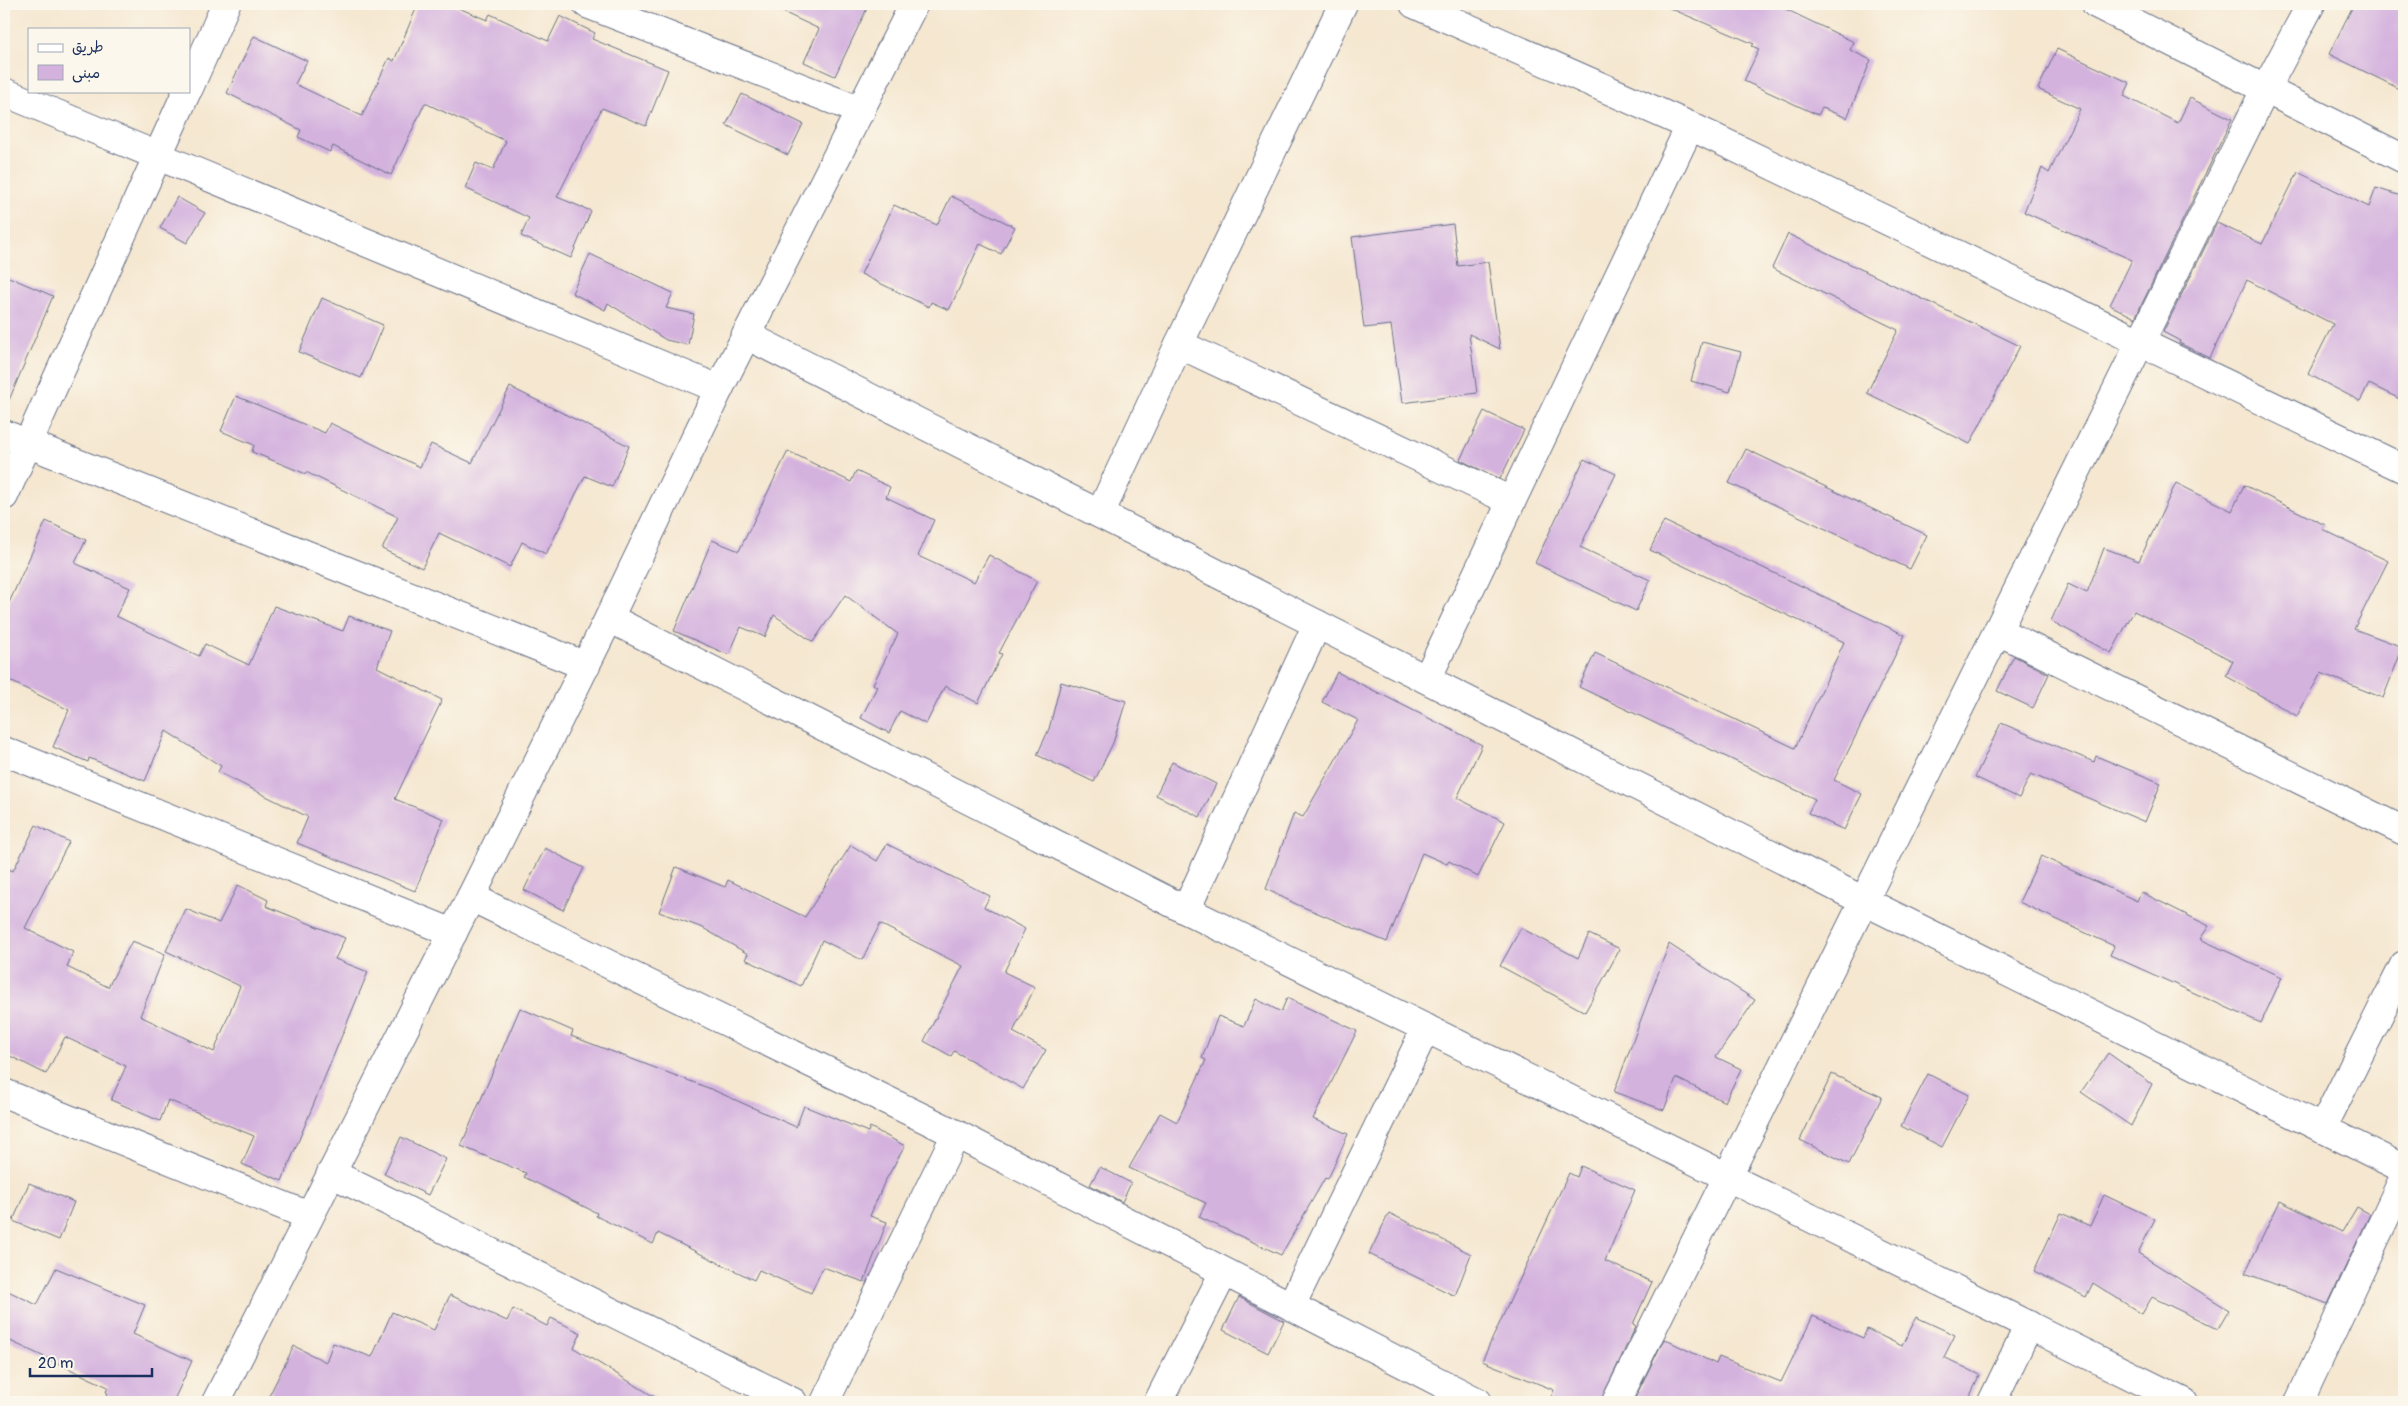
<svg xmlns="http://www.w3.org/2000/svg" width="2408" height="1406" viewBox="0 0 2408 1406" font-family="Pangolin,'Playpen Sans Arabic',sans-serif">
<rect width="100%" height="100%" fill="#fbf7ec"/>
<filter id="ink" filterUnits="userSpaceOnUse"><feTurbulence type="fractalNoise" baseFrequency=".02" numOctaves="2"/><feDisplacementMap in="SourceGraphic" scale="10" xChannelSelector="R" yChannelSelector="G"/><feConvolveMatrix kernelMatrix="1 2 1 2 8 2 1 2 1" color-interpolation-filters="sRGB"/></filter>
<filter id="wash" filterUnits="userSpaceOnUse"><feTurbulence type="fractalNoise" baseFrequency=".0096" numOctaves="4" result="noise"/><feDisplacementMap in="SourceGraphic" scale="20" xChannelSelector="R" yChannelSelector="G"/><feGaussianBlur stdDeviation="1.12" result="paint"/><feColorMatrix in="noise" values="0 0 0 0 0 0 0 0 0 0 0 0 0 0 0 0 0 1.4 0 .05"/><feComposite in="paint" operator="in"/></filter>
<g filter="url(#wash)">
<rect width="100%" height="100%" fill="#f5e7d0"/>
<g id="blocks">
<!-- building -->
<g fill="#d4b2de">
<polygon points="418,4 449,4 487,20 490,14 548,41 560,16 595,33 592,39 668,70 646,126 602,108 557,197 591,211 571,258 521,236 529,218 465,188 476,163 493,170 506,141 425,103 391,175 333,146 330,152 298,137 301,130 227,93 254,36 307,61 295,84 362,116 389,58 394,61"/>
<polygon points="766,4 869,4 835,76 804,62 819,29"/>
<polygon points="1660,4 1775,4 1854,42 1850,50 1871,60 1847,118 1822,108 1818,115 1744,81 1759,49 1752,46 1754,44"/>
<polygon points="2354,4 2404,4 2404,91 2329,54"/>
<polygon points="2057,49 2130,83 2124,96 2178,123 2190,98 2232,119 2135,318 2110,305 2132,260 2024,212 2042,168 2049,173 2080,109 2038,89"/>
<polygon points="742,94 803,124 788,155 726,125"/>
<polygon points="2298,172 2369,207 2376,188 2404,197 2404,401 2369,384 2360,401 2308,374 2333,324 2247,280 2210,358 2179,343 2180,341 2163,332 2217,223 2262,244"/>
<polygon points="951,196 1015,227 1001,254 980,244 949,310 931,302 929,307 861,274 894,205 937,225"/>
<polygon points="177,197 205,213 187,243 160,228"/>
<polygon points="1453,224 1458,266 1488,262 1500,349 1469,334 1477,393 1402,403 1391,325 1364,328 1352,237"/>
<polygon points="1788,234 2020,346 1970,444 1867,393 1898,330 1772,268"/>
<polygon points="590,254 673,293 666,308 694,314 688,345 666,340 608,303 605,310 572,293"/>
<polygon points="4,275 53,296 4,412"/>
<polygon points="322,298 383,325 361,378 299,352"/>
<polygon points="1702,342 1741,352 1730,392 1691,381"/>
<polygon points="510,387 629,446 612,487 585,476 546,554 522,542 510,567 439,533 422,568 382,549 398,517 306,472 306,474 252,452 254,445 221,431 236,396 325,433 330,423 420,467 431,444 472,463"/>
<polygon points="1484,411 1524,430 1500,479 1460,460"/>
<polygon points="1746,449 1927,535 1910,569 1729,483"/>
<polygon points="788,451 851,482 856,471 890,487 886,497 934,520 918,556 974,582 989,555 1037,581 999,653 1002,654 978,703 945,686 926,724 900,711 889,733 861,718 877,687 873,684 898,634 845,595 813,642 774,615 765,637 741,627 729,655 674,631 712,540 739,551"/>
<polygon points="1584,459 1616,474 1580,547 1650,580 1636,611 1535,563"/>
<polygon points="2176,483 2232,511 2244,485 2325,525 2322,529 2388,561 2354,629 2403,647 2383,698 2321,673 2297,716 2226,676 2233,661 2134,611 2111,653 2051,621 2068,584 2087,593 2104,548 2139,561"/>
<polygon points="46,521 86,540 75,563 130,588 116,616 199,656 205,644 249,665 274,606 343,631 349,616 390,631 377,667 442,700 395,799 444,819 415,891 297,843 308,817 218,772 221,766 166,731 145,781 89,758 88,762 53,747 69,710 4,678 4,614"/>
<polygon points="1664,521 1905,635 1834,780 1862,794 1844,830 1808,813 1815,799 1579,687 1595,653 1795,748 1844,642 1650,550"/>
<polygon points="2014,656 2049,674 2033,708 1997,691"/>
<polygon points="1337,672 1482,745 1457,798 1505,822 1478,877 1449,861 1447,864 1422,853 1387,942 1296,904 1266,889 1294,813 1303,817 1358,720 1322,702"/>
<polygon points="1061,682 1126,701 1113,743 1094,782 1037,755 1049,729"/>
<polygon points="2001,723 2094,762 2096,756 2161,783 2145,822 2031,774 2019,798 1975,777"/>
<polygon points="1172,762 1216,784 1200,817 1156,795"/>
<polygon points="36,825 69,842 25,928 73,952 67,967 108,987 132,941 165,954 140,1016 214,1052 240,986 166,951 186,909 219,923 238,885 268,900 266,906 345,938 335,959 368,972 282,1181 242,1164 254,1136 168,1100 160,1121 111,1100 126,1066 65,1037 46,1074 4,1053 4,867 13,871"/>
<polygon points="887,844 990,896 984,907 1025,929 1004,972 1035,987 1013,1032 1046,1050 1023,1089 954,1051 951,1056 924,1041 963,966 880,924 862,960 822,940 801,986 745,959 748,954 703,928 659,912 676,867 725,887 728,880 805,917 851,845 877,861"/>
<polygon points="545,848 584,868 563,910 524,890"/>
<polygon points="2041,856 2137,901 2141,892 2209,926 2200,939 2282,977 2261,1023 2110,955 2114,946 2019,902"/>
<polygon points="1521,928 1578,958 1589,934 1620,949 1585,1012 1500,966"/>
<polygon points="1669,944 1755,1000 1716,1057 1741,1069 1725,1102 1676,1078 1664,1110 1614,1092"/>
<polygon points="1287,998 1357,1031 1313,1119 1348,1134 1328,1179 1325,1178 1281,1255 1199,1217 1206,1203 1129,1168 1160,1113 1177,1122 1206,1060 1202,1058 1218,1016 1244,1026 1256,999 1281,1012"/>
<polygon points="520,1008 573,1031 571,1036 711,1089 796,1127 804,1106 868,1132 870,1127 905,1146 884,1183 870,1216 887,1222 864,1282 823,1267 811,1293 759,1270 754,1280 658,1233 653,1244 596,1216 597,1213 524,1177 526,1173 461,1146"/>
<polygon points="2108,1053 2152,1084 2131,1126 2081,1092"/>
<polygon points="1832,1074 1882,1097 1849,1164 1800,1140"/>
<polygon points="1928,1074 1969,1095 1942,1147 1901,1126"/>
<polygon points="401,1137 446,1159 428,1195 384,1174"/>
<polygon points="1581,1166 1635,1190 1605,1261 1652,1282 1633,1324 1636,1326 1600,1402 1549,1402 1554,1390 1482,1361 1569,1173 1577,1177"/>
<polygon points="1100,1167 1131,1183 1122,1202 1090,1185"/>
<polygon points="29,1183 74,1202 59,1240 13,1221"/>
<polygon points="2104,1195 2155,1219 2138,1253 2229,1310 2218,1329 2152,1297 2142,1314 2093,1283 2086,1297 2034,1271 2061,1213 2090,1226"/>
<polygon points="2280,1201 2342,1232 2357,1207 2370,1214 2328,1304 2245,1273"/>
<polygon points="1389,1213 1471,1254 1455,1296 1369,1254"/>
<polygon points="56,1268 145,1305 133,1334 192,1361 173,1402 104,1402 108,1393 106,1392 108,1387 4,1338 4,1289 37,1305"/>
<polygon points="450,1295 507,1321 513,1309 547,1326 551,1318 581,1333 574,1348 663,1402 266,1402 294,1346 326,1362 333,1343 372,1357 392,1312 434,1330"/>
<polygon points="1239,1297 1284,1321 1268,1353 1223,1330"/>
<polygon points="1813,1316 1863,1338 1867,1329 1902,1346 1916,1317 1955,1335 1944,1357 1980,1375 1967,1402 1633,1402 1664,1339 1716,1364 1719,1357 1781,1382"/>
</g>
</g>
</g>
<g filter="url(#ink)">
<use href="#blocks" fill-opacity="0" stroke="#676f86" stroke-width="1"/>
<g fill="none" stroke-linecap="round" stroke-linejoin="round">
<!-- minor casing -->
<g stroke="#676f86" stroke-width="30">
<g id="minor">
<polyline points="587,4 861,111"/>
<polyline points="1414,4 1690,126 2404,469"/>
<polyline points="2096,4 2404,159"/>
<polyline points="189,88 226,4"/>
<polyline points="4,92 719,389"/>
<polyline points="746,335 1864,901 2404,1169"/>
<polyline points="1179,344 1511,501"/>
<polyline points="4,434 586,666"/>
<polyline points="4,496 187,91"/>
<polyline points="1100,514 1179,344 1343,4"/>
<polyline points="609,618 1186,910 2184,1402"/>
<polyline points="1998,631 2404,831"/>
<polyline points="1427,679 1690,126"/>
<polyline points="4,751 453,933"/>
<polyline points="471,897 956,1134 1478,1402"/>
<polyline points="1186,910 1317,624"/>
<polyline points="4,1093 309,1216"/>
<polyline points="2322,1129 2404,965"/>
<polyline points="331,1173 793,1402"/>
<polyline points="1291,1306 1426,1028"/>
<polyline points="216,1402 471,897 609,618 719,389 914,4"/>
<polyline points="825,1402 956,1134"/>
<polyline points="1158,1402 1224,1272"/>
<polyline points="1616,1402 2265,90 2311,4"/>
<polyline points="1992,1402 2029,1325"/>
<polyline points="2299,1402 2404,1177"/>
</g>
</g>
<!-- minor -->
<use href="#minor" stroke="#fff" stroke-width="28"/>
</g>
</g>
<!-- margin -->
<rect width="2408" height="1406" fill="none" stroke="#fbf7ec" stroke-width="20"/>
<!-- legend -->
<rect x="28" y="28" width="162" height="65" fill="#fbf7ec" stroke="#a1a7b3"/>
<rect x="38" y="44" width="25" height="8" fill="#ffffff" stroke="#a1a7b3"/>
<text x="72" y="52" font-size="15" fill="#1b2f5e">طريق</text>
<rect x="38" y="65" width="25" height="15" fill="#d4b2de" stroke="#a1a7b3"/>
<text x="72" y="78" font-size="15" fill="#1b2f5e">مبنى</text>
<!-- scale -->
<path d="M30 1368v8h122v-8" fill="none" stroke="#1b2f5e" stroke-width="2.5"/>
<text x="38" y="1368" font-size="15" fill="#1b2f5e" stroke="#fbf7ec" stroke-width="4" paint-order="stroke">20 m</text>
</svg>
